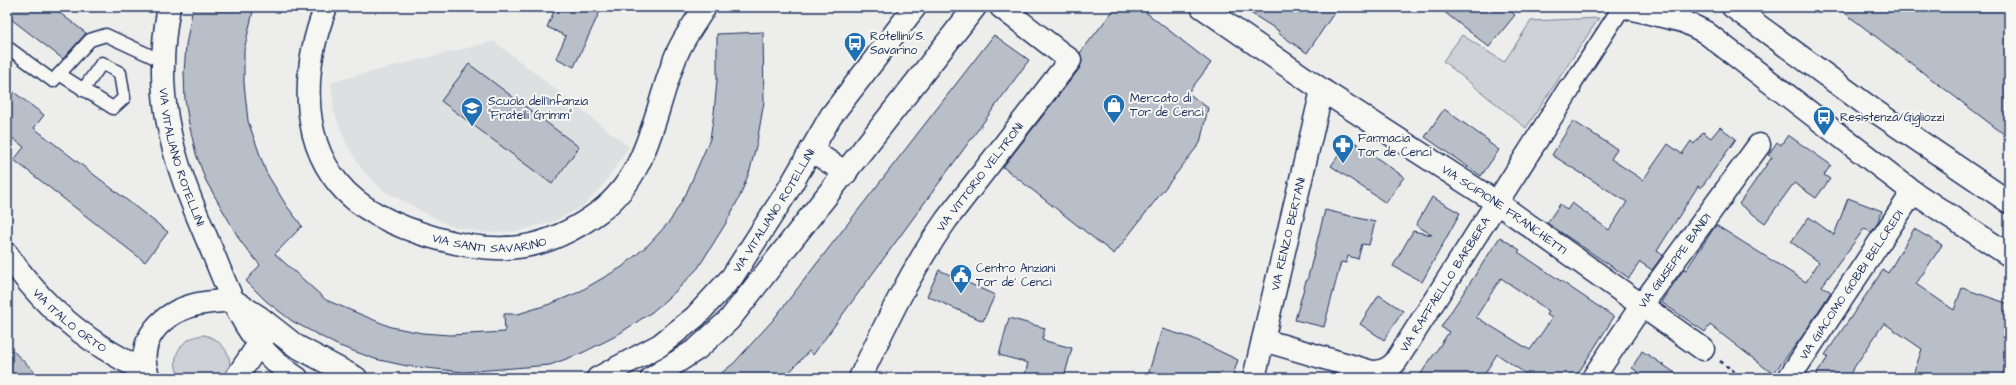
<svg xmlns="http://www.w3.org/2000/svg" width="2016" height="385" viewBox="0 0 2016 385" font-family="'Architects Daughter',sans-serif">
<rect width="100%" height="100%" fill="#edeeec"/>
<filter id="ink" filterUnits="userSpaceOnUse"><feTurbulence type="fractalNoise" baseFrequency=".025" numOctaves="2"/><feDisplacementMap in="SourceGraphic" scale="8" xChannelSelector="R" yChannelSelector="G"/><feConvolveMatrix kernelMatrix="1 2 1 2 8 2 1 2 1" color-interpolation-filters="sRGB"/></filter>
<g filter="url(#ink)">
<!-- built -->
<polygon fill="#dde0e1" points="494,41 629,147 600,189 582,207 552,222 518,231 486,233 450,226 382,190 360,167 346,143 334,112 331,82"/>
<!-- green -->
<g fill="#ced2d7" stroke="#74809a">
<polygon points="1599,18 1526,128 1443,61 1462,35 1504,62 1531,21"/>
<path d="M204,335C222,339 239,360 224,378H180C168,357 181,337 204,335Z"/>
</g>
<!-- building -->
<g fill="#b9bfc8" stroke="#1b2f5e" fill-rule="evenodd">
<polygon points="7,7 52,7 86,33 63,59 7,16"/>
<polygon points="193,7 254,7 244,50 244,83 248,121 266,172 286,205 302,226 275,254 326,300 391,327 422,333 450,335 505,332 504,314 518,314 550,304 577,293 622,267 649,244 670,221 686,194 710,139 714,113 717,80 717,34 763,32 764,102 757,142 750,170 740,196 726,223 698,268 676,291 652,312 614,337 582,353 550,365 464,372 407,366 375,359 337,345 292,321 266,301 246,281 260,265 241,242 206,181 196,154 189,124 185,100 184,73 186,45"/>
<polygon points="556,7 602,7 574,67 556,58 566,36 547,27"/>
<polygon points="1116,7 1139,7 1211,63 1188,93 1208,108 1200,143 1114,254 1003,167 1080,68 1082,61 1080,53"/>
<polygon points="1241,7 1338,7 1307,53 1278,33 1279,31"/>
<polygon points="1438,7 1505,7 1515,15 1489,47"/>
<polygon points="1837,7 2009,7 2009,138"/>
<polygon points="994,35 1029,60 813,355 809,351 784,378 715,378 734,363 773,320"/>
<polygon points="469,64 579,147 552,184 441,101"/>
<polygon points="7,87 44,115 34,128 168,232 145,262 14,160 24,147 7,134"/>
<polygon points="1444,109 1489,141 1488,142 1499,150 1481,176 1425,137"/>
<polygon points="1573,121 1617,149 1611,159 1643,180 1668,144 1682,154 1691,141 1694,144 1703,132 1711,138 1720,127 1736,139 1701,188 1698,186 1657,251 1663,255 1652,270 1640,262 1629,278 1547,223 1560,204 1567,210 1572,203 1609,230 1627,202 1552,155"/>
<polygon points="1788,135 1831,165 1824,175 1830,179 1816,198 1794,183 1765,223 1739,204 1772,157 1768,155 1777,142 1781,145"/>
<polygon points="1350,139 1404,177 1386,203 1331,166"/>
<polygon points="1432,197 1460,213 1422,282 1393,266 1413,231 1432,235 1416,225"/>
<polygon points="1848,198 1882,211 1877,224 1872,232 1864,229 1822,286 1831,292 1801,338 1773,374 1710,325 1705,332 1661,302 1684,269 1686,270 1716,225 1806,282 1819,262 1791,242 1809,217 1834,235"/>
<polygon points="1325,210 1375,222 1369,245 1362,244 1358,259 1348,256 1346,263 1341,262 1324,327 1295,320 1306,281 1307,281"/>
<polygon points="1914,229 1942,245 1916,284 1954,310 1962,288 2009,304 2009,358 2002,378 1912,378 1922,349 1884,323 1847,378 1814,378 1828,357 1825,355 1883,270 1888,273"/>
<path d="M1500,237L1520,250L1518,252L1614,317L1575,378H1532L1497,354L1482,378H1418L1449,332L1441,327ZM1501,278L1549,311L1547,315L1552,318L1530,350L1476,317Z"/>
<polygon points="939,270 995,295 983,321 927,296"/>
<polygon points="1379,295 1403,311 1384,340 1360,324"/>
<polygon points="1009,318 1045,328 1042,340 1072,348 1064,378 1024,378 1028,363 999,355"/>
<polygon points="1162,329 1192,338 1238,360 1232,378 1147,378"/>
<polygon points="7,345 41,378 7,378"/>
<polygon points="1642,351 1683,378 1634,378 1638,372 1632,368"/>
</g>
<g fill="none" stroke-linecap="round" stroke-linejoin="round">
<!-- service casing -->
<g stroke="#1b2f5e" stroke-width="15">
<g id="service">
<polyline points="7,47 53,81 90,40 106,35 164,62"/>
<polyline points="59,74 113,108 124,98 120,73 102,63 83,90"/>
</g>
</g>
<!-- pedestrian casing -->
<g stroke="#1b2f5e" stroke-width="20">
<polyline id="pedestrian" points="1569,89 1622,7"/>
</g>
<!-- minor casing -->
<g stroke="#1b2f5e" stroke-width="25">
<g id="minor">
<path id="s1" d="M169,7C162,43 161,82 167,118C175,167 196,213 215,258C227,288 239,319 259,344C269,358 283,369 297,378"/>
<path id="s2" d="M326,7C304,62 298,134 338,183C362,213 403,229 439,239C501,256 546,251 599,212C650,174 654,110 676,56C683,38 695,23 705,7"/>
<path id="s3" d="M1202,7L1322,90L1496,202L1703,349"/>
<polyline points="1625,7 1683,21 1705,32 1913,192 2009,255"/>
<polyline points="1733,7 1872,109 2009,202"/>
<polyline points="811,150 846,173"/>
<path id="s4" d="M7,254C36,296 63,322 105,349C119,357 130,365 146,370"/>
<polyline points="234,301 259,317 296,346 356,378"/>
<path id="s5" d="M1263,340L1372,372C1382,372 1390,369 1396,361L1569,89"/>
<path d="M149,378C133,340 163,312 198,304C210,302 221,301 233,300"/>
<polyline points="236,378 267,332"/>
<path id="s6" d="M598,378L660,345L695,317L732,277L788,190L831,116L915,7"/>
<polyline points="652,378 697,349 729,320 975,7"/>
<path id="s7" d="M860,378C886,323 912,268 947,219L1070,60L1001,7"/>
<path id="s8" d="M1254,378L1322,90"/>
<path id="s9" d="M1593,378L1642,305L1759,145"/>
<path id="s10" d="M1789,378L1913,192"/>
</g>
</g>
<!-- path -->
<polyline stroke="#1b2f5e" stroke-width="2.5" stroke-dasharray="4 3" stroke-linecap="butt" points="1720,361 1743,378"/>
<!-- service -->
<use href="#service" stroke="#f6f6f2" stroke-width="12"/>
<!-- pedestrian -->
<use href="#pedestrian" stroke="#f6f6f2" stroke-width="17"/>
<!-- minor -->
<use href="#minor" stroke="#f6f6f2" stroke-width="22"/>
</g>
</g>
<!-- icons -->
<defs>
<g id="bus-pin" transform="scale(1.15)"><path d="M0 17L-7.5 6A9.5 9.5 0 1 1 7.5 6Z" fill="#1f6fb2" stroke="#f6f6f2"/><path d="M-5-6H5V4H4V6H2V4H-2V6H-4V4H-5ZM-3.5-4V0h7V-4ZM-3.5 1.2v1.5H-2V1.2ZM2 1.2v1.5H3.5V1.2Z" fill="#fff"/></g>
<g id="shop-pin" transform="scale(1.15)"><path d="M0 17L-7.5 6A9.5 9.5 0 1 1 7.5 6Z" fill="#1f6fb2" stroke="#f6f6f2"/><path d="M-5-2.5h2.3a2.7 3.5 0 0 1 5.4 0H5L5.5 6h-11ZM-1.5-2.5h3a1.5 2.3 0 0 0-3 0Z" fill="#fff"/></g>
<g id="school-pin" transform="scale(1.15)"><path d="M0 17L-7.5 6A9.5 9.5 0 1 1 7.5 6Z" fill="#1f6fb2" stroke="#f6f6f2"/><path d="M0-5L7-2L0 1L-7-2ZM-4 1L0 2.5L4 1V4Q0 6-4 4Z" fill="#fff"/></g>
<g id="pharmacy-pin" transform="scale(1.15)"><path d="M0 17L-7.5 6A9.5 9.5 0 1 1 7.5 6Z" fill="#1f6fb2" stroke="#f6f6f2"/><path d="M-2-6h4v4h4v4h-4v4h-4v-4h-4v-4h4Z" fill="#fff"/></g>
<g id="civic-pin" transform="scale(1.15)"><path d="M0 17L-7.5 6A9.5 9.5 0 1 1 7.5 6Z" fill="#1f6fb2" stroke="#f6f6f2"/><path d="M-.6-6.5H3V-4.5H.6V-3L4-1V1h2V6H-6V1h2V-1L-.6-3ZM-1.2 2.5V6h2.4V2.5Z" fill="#fff"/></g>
</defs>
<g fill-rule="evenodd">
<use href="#bus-pin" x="855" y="43"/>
<use href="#shop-pin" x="1114" y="105"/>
<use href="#school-pin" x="472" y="108"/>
<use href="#bus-pin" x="1824" y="117"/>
<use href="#pharmacy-pin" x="1343" y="145"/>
<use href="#civic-pin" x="961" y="275"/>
</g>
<g text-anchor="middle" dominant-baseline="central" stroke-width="4" stroke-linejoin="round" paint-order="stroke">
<!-- poi labels -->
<g font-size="12" fill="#1b2f5e" stroke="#f6f6f2" text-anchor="start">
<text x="870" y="36">Rotellini/S.<tspan x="870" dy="14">Savarino</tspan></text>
<text x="1130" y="98">Mercato di<tspan x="1130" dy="14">Tor de Cenci</tspan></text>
<text x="488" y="101">Scuola dell'Infanzia<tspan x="488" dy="14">"Fratelli Grimm"</tspan></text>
<text x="1840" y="117">Resistenza/Gigliozzi</text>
<text x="1358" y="138">Farmacia<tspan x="1358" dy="14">Tor de Cenci</tspan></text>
<text x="976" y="268">Centro Anziani<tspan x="976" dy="14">Tor de' Cenci</tspan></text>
</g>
<!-- street labels -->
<g font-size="12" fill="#1b2f5e" stroke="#f6f6f2">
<text stroke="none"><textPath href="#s1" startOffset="153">VIA VITALIANO ROTELLINI</textPath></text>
<text stroke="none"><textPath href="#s7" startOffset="235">VIA VITTORIO VELTRONI</textPath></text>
<text stroke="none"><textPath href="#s6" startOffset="248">VIA VITALIANO ROTELLINI</textPath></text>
<text stroke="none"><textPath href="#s3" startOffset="364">VIA SCIPIONE FRANCHETTI</textPath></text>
<text stroke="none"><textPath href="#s8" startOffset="148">VIA RENZO BERTANI</textPath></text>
<text stroke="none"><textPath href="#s2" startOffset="353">VIA SANTI SAVARINO</textPath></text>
<text stroke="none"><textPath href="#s9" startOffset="143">VIA GIUSEPPE BANDI</textPath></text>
<text stroke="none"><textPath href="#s5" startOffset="232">VIA RAFFAELLO BARBIERA</textPath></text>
<text stroke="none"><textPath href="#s10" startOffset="112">VIA GIACOMO GOBBI BELCREDI</textPath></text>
<text stroke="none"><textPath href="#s4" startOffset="92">VIA ITALO ORTO</textPath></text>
</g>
</g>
<!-- margin -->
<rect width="2016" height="385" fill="none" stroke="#f6f6f2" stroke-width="24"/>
<rect x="12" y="12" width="1992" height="361" fill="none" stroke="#1b2f5e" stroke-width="1.5" filter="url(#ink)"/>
</svg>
